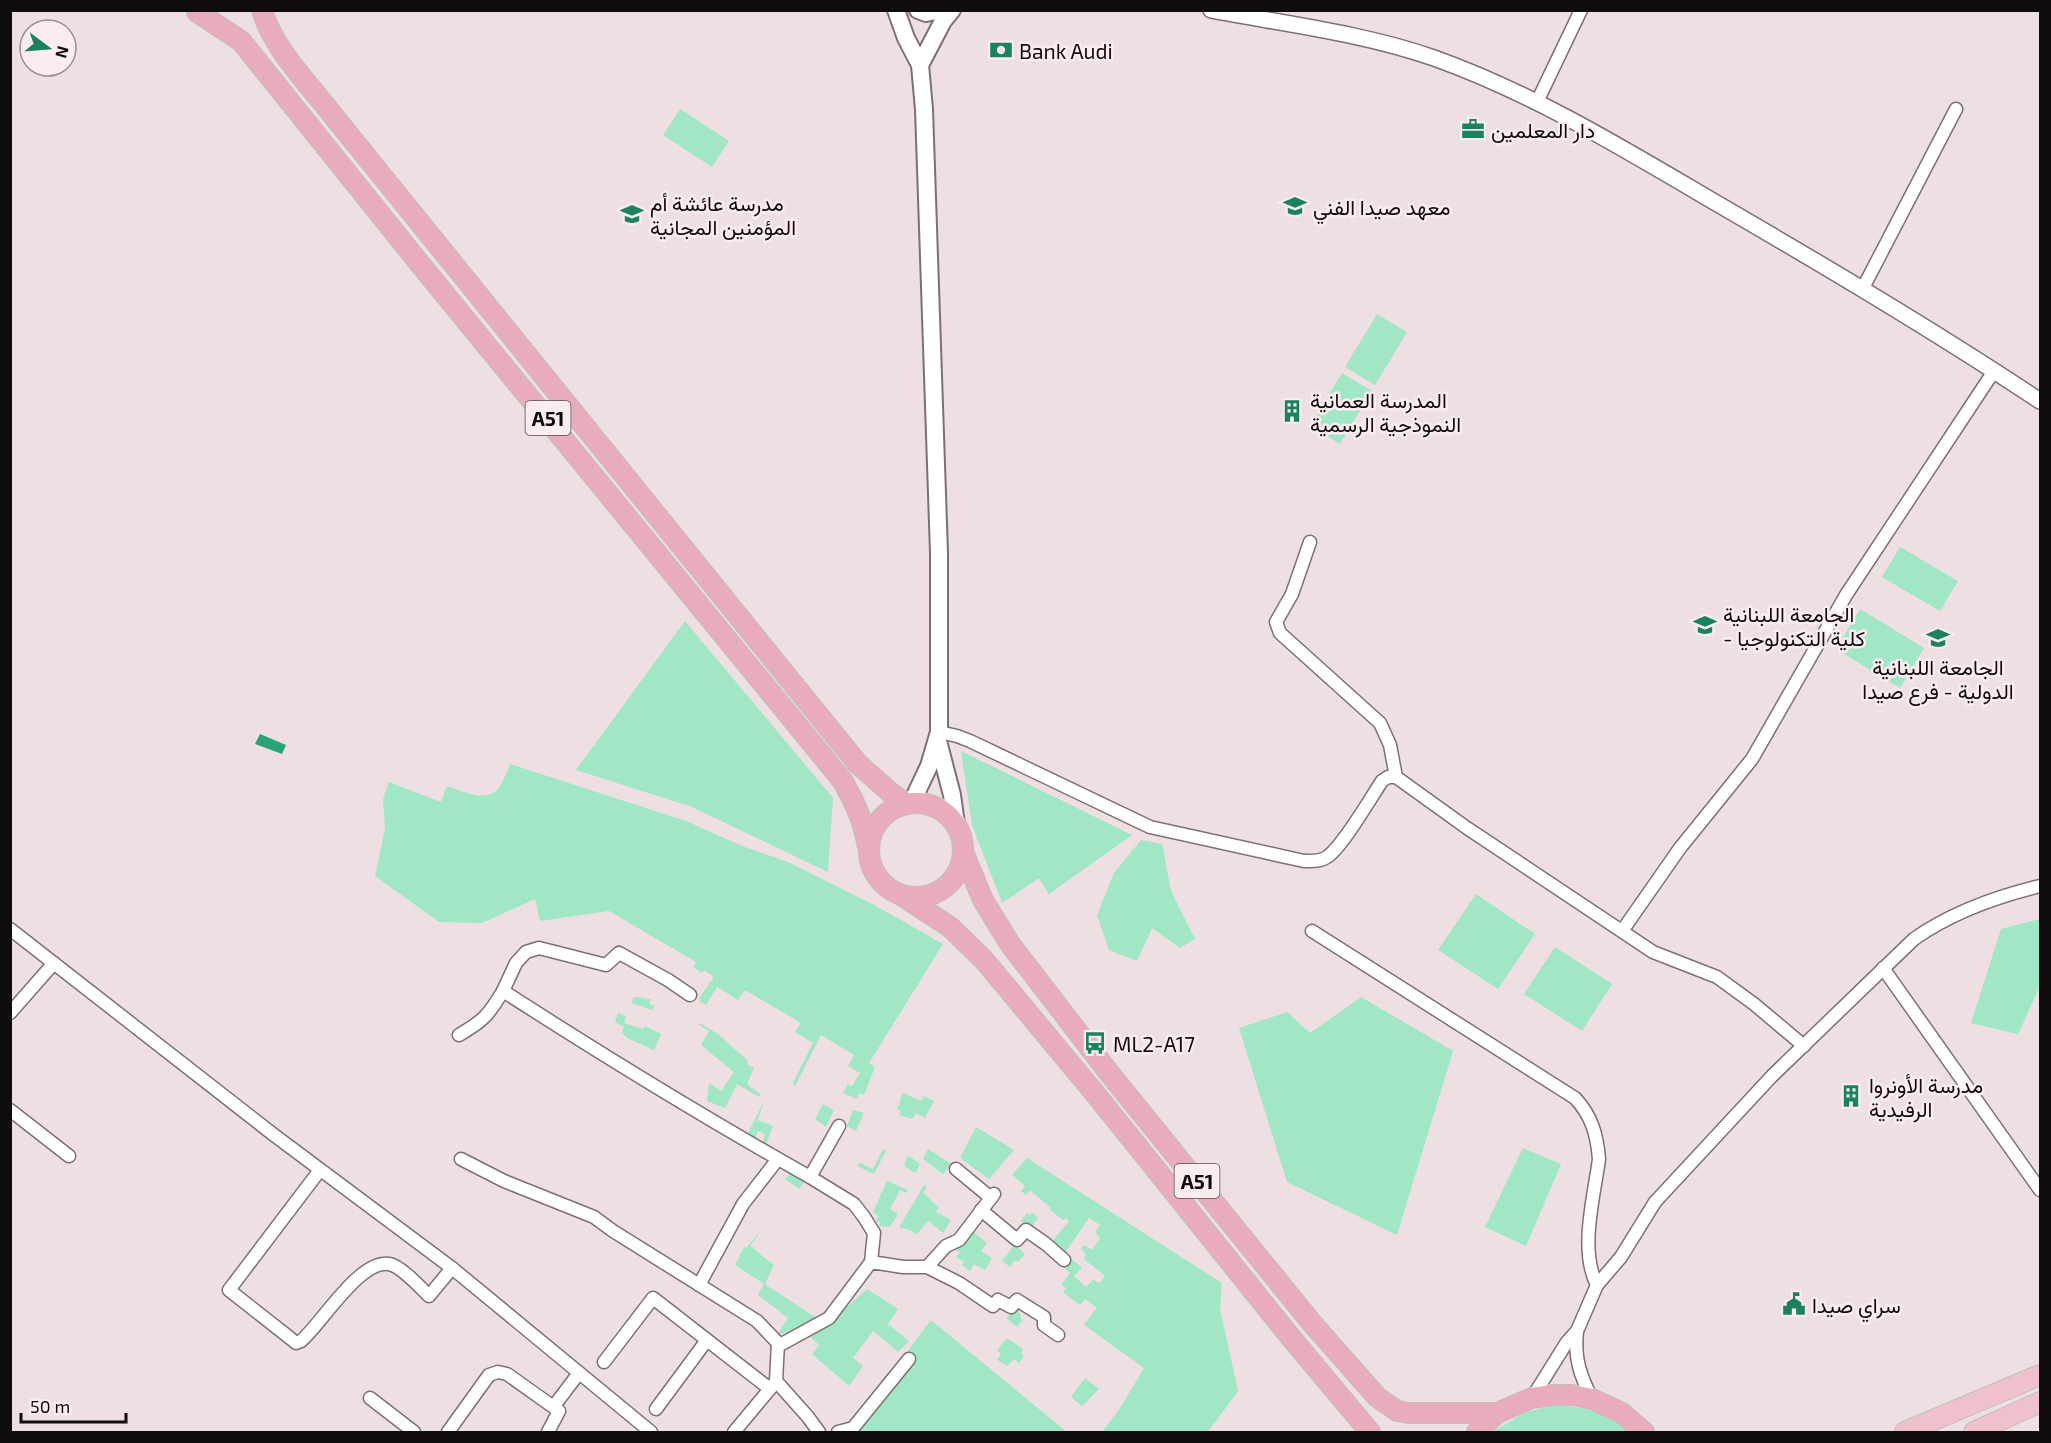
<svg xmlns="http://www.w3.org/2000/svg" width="2051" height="1443" viewBox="0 0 2051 1443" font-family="'Exo 2',Vazirmatn,sans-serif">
<rect width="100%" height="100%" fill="#eedfe3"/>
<!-- green -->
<g fill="#a1e6c5">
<polygon points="680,109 729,141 712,167 663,135"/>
<polygon points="1377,314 1407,332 1375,385 1345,367"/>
<polygon points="1342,373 1372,391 1340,444 1310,426"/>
<polygon points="1900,547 1958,581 1940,611 1882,577"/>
<polygon points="1860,609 1924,648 1900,688 1836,649"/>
<polygon points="685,621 833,798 828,872 692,807 576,770"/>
<polygon points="961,751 1132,835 1049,894 1039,878 1002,903 972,825"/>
<path d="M510,764L686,821L742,846L788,862L874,905L943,944L869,1063L875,1067L864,1095L859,1093L857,1099L843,1093L848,1084L852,1086L860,1073L848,1066L854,1055L821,1035L795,1086L793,1082L813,1043L795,1032L801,1023L745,990L738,1000L717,987L706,1005L699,1001L701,999L699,998L714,977L704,970L702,973L693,967L696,962L609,911L540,921L535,899L482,923L439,922L375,876L385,829L383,799L389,782L441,802L447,786C463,791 489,805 500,786C504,780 507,771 510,764Z"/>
<polygon points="1141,840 1162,844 1171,891 1195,939 1180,948 1152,928 1137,961 1109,950 1097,915 1114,873"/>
<polygon points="1476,894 1535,934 1498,989 1438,950"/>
<polygon points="2040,919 2040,986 2018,1034 1971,1023 2001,929"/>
<polygon points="1555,947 1612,984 1582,1031 1524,994"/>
<polygon points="634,997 651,999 649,1004 654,1006 652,1010 631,1003"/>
<polygon points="1361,997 1453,1051 1397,1235 1287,1182 1239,1028 1287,1012 1310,1033"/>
<polygon points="618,1013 626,1016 624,1023 643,1029 645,1026 661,1034 654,1050 627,1038 622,1033 624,1027 615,1022"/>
<polygon points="700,1023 718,1034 748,1061 747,1064 754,1068 747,1084 760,1094 759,1097 737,1084 725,1108 707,1101 709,1083 721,1091 734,1072 701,1045 709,1031 699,1025"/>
<polygon points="903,1093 921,1101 924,1096 934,1101 925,1118 916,1113 912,1119 899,1115 901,1111 897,1109"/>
<polygon points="764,1101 758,1120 773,1126 765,1147 761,1145 765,1134 758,1131 754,1141 746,1137"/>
<polygon points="823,1104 834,1110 826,1127 815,1119"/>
<polygon points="853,1110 864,1113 856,1131 847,1126"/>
<polygon points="976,1127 1014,1150 989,1179 960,1158"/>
<polygon points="1523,1148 1561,1164 1526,1246 1485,1227"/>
<polygon points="883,1149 886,1151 874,1174 857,1166 860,1163 873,1169"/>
<polygon points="928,1149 951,1164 943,1174 923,1159"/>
<polygon points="908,1155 920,1164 916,1173 904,1166"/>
<polygon points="1027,1158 1222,1283 1220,1309 1238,1391 1208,1432 1102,1432 1121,1407 1144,1368 1084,1325 1097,1308 1085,1299 1080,1305 1063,1292 1066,1288 1061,1285 1070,1273 1064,1268 1072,1260 1082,1267 1074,1276 1086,1287 1093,1280 1100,1283 1105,1276 1084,1259 1086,1254 1081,1249 1084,1245 1092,1250 1100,1238 1095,1232 1100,1225 1089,1218 1065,1253 1050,1244 1069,1221 1066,1218 1063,1220 1050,1210 1051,1208 1030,1190 1026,1195 1021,1191 1025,1186 1012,1175"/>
<polygon points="791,1173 805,1181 799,1189 785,1179"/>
<polygon points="887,1181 908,1190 906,1193 900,1190 890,1209 898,1214 890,1227 879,1226 880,1223 876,1221 878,1216 873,1212"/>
<polygon points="924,1185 927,1187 923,1192 939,1208 936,1212 951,1220 943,1233 928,1221 917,1234 907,1229 899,1228"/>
<polygon points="1027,1213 1030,1215 1032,1213 1038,1218 1030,1229 1021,1221"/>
<polygon points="763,1228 750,1246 774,1265 765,1284 821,1321 777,1335 788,1318 758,1295 764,1284 735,1265 744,1247 746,1248"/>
<polygon points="971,1230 987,1243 981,1251 992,1258 985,1270 974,1264 970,1271 962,1265 964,1262 956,1257 960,1252 950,1247"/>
<polygon points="1015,1244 1025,1254 1018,1262 1015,1260 1010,1267 1002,1261"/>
<polygon points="867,1289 898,1309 888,1324 909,1341 898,1352 873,1331 853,1358 863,1366 849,1386 812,1354 819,1345 808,1334 840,1313"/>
<polygon points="1018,1307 1022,1321 1017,1327 1007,1319 1011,1310"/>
<polygon points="931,1320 1067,1432 847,1432"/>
<polygon points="1007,1338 1023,1349 1021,1353 1024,1357 1019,1363 1014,1359 1007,1366 997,1360 1001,1354 997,1350"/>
<polygon points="1085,1378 1099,1389 1082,1406 1071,1397"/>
<path d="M1555,1405C1585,1408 1605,1411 1629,1432H1493L1524,1413Z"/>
</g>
<!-- water -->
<polygon fill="#2aa477" points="260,734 286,745 282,754 255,744"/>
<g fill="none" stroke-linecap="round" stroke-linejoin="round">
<!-- minor casing -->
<g stroke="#7d7073" stroke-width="15">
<g id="minor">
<polyline points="1537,102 1581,10"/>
<polyline points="1863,288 1956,109"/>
<polyline points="1310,542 1292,594 1276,622 1280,633 1380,723 1390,745 1396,777"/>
<path d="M939,732L957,736L970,741L1150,827L1304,861C1312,861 1320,862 1327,857C1343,846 1370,799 1382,781L1388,777H1396L1467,828L1653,952L1717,977L1754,1004L1804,1046"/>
<polyline points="10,929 274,1135 452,1268 651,1432"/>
<path d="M1312,931L1575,1098C1592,1116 1597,1135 1599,1159C1594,1197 1579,1250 1597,1285"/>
<polyline points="1622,931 1680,848 1752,759 1846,595 1994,371"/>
<polyline points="1883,968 2040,1190"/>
<path d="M690,995L668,980L619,953L606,965L539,948L526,952L516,963L503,991C604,1056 705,1118 810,1177"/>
<polyline points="10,1013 54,963"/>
<path d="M459,1035C483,1021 488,1016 503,991"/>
<polyline points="10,1110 69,1156"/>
<polyline points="839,1126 810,1177 854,1204 864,1217 874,1233 871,1262"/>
<polyline points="461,1159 504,1181 594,1217 613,1231 757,1321 778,1343 776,1381 808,1417 819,1432"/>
<polyline points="956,1169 991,1198"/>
<path d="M320,1170L229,1290L290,1338L296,1343L301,1341C322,1323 360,1259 389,1264C401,1266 420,1287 429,1296L452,1268"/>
<polyline points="981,1210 1017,1240 1026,1230 1046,1244 1064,1260"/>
<polyline points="927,1267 946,1246 959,1240 994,1194"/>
<polyline points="699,1285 743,1204 778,1159"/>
<path d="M1577,1331C1574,1358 1580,1375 1592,1399"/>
<polyline points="778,1346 829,1318 871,1262 903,1267 927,1267 959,1283 993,1306 998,1300 1011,1307 1017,1300 1044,1317 1044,1325 1058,1335"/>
<polyline points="604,1362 653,1298 770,1389"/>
<polyline points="370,1398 414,1432"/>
<path d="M1532,1398L1567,1342L1577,1331L1597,1285L1621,1257L1655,1202L1772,1076L1914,939C1952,912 1995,897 2040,886"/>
<polyline points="554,1406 579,1373"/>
<polyline points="656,1409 707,1340"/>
<polyline points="448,1432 489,1375 498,1372 507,1374 559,1411 548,1432"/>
<polyline points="734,1432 774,1384"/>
<polyline points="838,1432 853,1428 909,1359"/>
</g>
</g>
<!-- tertiary casing -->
<g stroke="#7d7073" stroke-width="18">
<path id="tertiary" d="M1211,10C1285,24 1362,33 1434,58C1532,93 1621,147 1711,200C1823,265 1933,330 2040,401"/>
</g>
<!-- secondary casing -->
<g stroke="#7d7073" stroke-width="20">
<g id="secondary">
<polyline points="896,10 906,38 920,65 924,109 939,553 939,732 929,766 912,802"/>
<polyline points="918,10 926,13 941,10"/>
<polyline points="920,65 943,21 952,10"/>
<polyline points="938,741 952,795 956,824"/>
</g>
</g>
<!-- primary casing -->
<g stroke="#c1c0c0" stroke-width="22">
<g id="primary">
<polyline points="1905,1432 2040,1375"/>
<polyline points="1974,1432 2040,1402"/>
</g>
</g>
<!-- trunk casing -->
<g stroke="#c1c0c0" stroke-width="22">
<g id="trunk">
<path d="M262,10C272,47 308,83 331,113L858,764L891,793L907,804"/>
<path d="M197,12L241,41L420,264L842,780C856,804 863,820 868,847"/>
<circle cx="916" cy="850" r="47"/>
<polyline points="963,852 983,900 1010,944 1110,1074 1311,1322 1377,1397 1397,1411 1409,1413 1497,1413"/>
<polyline points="904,897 950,927 984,960 1097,1096 1292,1339 1370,1432"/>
<polyline points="1477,1432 1497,1413 1532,1398 1552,1395 1572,1395 1592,1399 1622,1413 1644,1432"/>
</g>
</g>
<!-- minor -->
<use href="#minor" stroke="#fff" stroke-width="12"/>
<!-- tertiary -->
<use href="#tertiary" stroke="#fff" stroke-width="15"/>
<!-- secondary -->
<use href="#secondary" stroke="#fff" stroke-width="16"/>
<!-- primary -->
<use href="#primary" stroke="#eec1cd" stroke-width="20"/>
<!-- trunk -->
<use href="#trunk" stroke="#e8acbc" stroke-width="20"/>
</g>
<!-- icons -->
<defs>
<g id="bank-bare" transform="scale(1.8)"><path d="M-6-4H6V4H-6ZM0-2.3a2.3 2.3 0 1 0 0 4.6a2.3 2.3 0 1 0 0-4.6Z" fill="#1a825d" stroke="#fbecf0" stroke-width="2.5" paint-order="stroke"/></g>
<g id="office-bare" transform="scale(1.8)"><path d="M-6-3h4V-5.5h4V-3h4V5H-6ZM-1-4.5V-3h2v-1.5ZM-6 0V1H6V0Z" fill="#1a825d" stroke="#fbecf0" stroke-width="2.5" paint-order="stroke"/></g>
<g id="school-bare" transform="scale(1.8)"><path d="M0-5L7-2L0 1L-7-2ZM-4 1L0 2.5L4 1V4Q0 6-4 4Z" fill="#1a825d" stroke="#fbecf0" stroke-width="2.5" paint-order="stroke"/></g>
<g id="building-bare" transform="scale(1.8)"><path d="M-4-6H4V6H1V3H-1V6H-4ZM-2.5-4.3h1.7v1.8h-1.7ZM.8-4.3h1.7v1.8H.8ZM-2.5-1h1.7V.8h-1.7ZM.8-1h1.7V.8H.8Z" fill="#1a825d" stroke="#fbecf0" stroke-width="2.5" paint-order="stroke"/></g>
<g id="university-bare" transform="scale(1.8)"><path d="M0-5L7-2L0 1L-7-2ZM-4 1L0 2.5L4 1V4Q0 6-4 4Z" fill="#1a825d" stroke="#fbecf0" stroke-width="2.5" paint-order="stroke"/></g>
<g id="bus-bare" transform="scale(1.8)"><path d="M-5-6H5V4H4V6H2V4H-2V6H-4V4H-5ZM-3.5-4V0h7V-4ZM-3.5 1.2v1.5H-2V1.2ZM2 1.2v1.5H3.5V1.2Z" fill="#1a825d" stroke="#fbecf0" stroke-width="2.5" paint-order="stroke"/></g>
<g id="civic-bare" transform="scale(1.8)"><path d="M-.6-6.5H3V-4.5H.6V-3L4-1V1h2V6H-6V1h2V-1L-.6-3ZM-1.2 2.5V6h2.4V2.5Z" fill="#1a825d" stroke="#fbecf0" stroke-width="2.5" paint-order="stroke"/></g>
</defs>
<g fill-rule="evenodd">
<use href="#bank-bare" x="1001" y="50"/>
<use href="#office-bare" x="1473" y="129"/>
<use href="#school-bare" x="1295" y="206"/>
<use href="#school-bare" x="632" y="214"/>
<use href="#building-bare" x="1292" y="411"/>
<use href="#university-bare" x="1705" y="625"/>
<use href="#university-bare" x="1938" y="638"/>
<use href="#bus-bare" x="1095" y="1043"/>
<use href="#building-bare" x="1851" y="1096"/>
<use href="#civic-bare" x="1794" y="1304"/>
</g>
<g text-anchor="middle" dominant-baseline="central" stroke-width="5" stroke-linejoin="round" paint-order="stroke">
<!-- shield labels -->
<g fill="#fbecf0" stroke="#564e50" stroke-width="1.5">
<rect x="525.5" y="401" width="45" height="34" rx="4.5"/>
<rect x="1174.5" y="1164" width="45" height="34" rx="4.5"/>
</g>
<g font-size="20" font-weight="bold" fill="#100b0c">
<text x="548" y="418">A51</text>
<text x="1197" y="1181">A51</text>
</g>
<!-- poi labels -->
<g font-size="21" fill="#100b0c" stroke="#fbecf0" text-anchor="start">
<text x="1019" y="50">Bank Audi</text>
<text x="1491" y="129">دار المعلمين</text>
<text x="650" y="202">مدرسة عائشة أم<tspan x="650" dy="24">المؤمنين المجانية</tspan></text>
<text x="1313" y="206">معهد صيدا الفني</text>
<text x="1310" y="399">المدرسة العمانية<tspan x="1310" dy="24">النموذجية الرسمية</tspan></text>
<text x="1723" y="613">الجامعة اللبنانية<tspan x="1723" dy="24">- كلية التكنولوجيا</tspan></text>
<text x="1938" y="666" text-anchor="middle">الجامعة اللبنانية<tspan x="1938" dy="24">الدولية - فرع صيدا</tspan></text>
<text x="1113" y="1043">ML2-A17</text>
<text x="1869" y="1084">مدرسة الأونروا<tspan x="1869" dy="24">الرفيدية</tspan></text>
<text x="1812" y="1304">سراي صيدا</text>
</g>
</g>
<!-- border -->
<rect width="2051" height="1443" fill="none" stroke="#100b0c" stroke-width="24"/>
<!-- north arrow -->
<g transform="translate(48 48) rotate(106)"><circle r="28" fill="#fbecf0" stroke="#9d9295" stroke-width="1.5"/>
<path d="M0-4.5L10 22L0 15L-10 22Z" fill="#1a825d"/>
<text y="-9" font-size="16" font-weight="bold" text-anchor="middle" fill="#100b0c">N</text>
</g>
<!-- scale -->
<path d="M21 1413v9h105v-9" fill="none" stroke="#100b0c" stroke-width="3"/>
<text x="30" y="1413" font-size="18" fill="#100b0c" stroke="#fbecf0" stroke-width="4.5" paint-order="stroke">50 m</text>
</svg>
